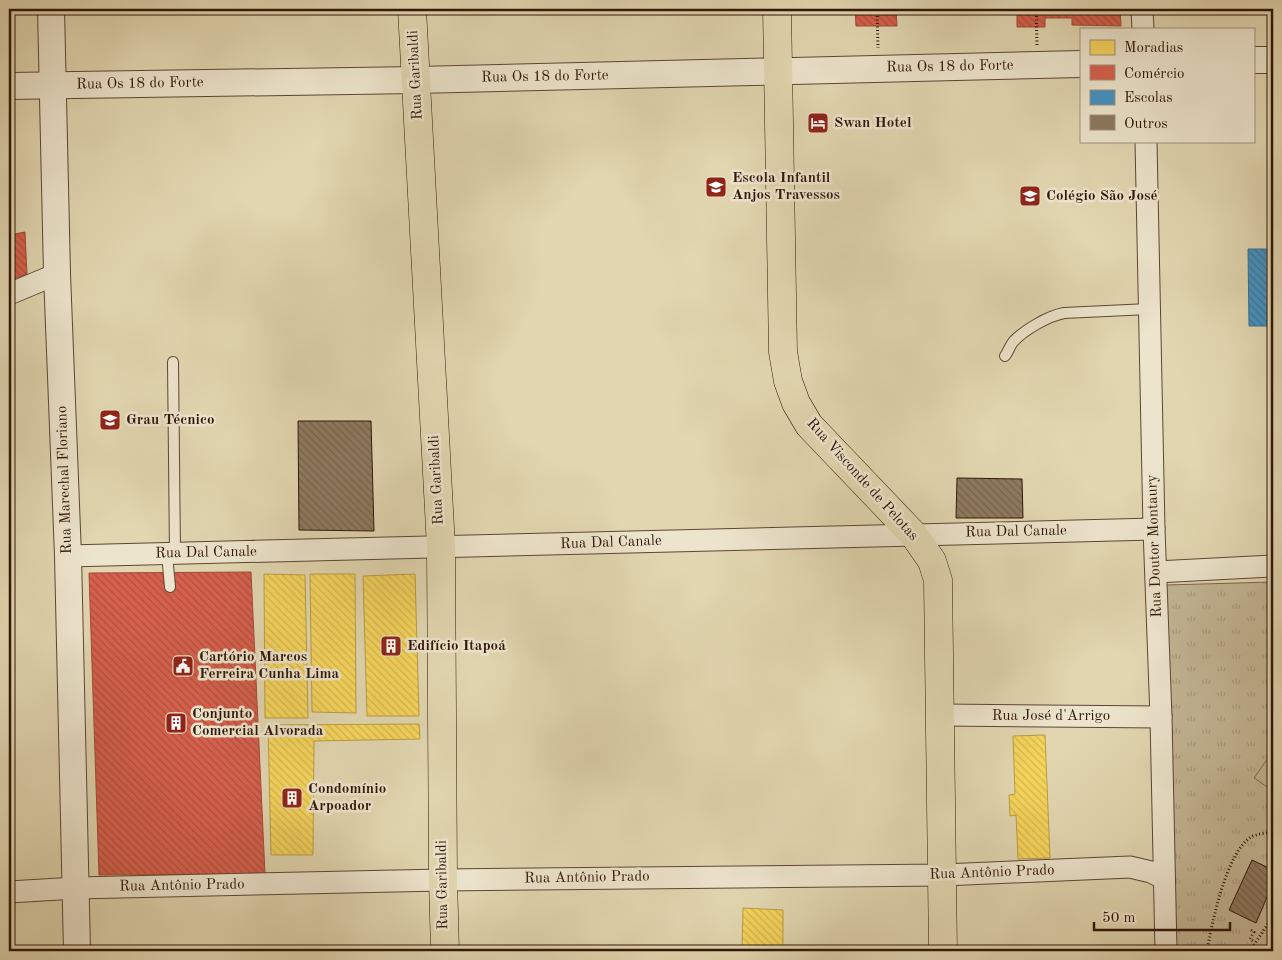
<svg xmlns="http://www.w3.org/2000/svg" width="1282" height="960" viewBox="0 0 1282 960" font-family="'Old Standard TT',serif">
<defs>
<pattern id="park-tufts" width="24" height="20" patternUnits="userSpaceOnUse" patternTransform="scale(1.25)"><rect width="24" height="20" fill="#c3b594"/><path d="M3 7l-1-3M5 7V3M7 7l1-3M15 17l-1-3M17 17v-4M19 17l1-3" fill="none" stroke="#a89b7e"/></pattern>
<pattern id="homes-back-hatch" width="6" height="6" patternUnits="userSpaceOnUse" patternTransform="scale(1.25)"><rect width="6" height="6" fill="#f6d55c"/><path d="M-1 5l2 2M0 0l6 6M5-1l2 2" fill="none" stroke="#d3b64f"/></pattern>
<pattern id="shops-back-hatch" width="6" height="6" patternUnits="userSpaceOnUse" patternTransform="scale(1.25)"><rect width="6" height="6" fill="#d6604d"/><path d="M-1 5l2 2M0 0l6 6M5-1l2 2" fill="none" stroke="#ae4e3e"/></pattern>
<pattern id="schools-back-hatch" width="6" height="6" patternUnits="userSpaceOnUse" patternTransform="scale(1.25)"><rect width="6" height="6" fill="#4393c3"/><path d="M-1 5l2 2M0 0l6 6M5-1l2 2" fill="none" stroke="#39779d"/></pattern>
<pattern id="building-back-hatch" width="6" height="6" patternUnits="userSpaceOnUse" patternTransform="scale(1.25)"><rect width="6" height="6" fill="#8d7a60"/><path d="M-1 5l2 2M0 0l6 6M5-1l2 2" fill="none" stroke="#74634d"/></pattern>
</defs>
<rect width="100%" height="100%" fill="#e1d6b0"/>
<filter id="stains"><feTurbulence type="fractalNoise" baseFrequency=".004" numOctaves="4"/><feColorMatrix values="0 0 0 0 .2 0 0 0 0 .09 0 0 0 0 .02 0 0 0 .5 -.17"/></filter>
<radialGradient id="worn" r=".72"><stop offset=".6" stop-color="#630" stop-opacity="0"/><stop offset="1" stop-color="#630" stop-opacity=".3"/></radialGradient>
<!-- park -->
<polygon fill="url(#park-tufts)" stroke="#7a664e" points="1273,582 1273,951 1170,951 1165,585"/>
<!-- pitch -->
<polygon fill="#c3b594" stroke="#7a664e" points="1273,751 1273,791 1254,778"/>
<!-- homes -->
<g fill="url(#homes-back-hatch)" stroke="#bb9c43">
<polygon points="264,574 305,575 308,718 265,718"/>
<polygon points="310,574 355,574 356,713 312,712"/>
<polygon points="415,574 419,716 367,716 363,576"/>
<polygon points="419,724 420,739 314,741 313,855 271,855 268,725"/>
<polygon points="1045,735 1050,858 1018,859 1016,815 1010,816 1009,795 1015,794 1013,736"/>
<polygon points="743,908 783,910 783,951 742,951"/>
</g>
<!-- shops -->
<g fill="url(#shops-back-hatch)" stroke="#a44a39">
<polygon points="855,9 896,9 897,26 856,26"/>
<polygon points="1017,9 1120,9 1121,26 1072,25 1072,18 1045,18 1045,27 1017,27"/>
<polygon points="25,232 27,274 9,281 9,235"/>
<polygon points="251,572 265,874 99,875 89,573"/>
</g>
<!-- schools -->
<polygon fill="url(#schools-back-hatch)" stroke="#3e6e8b" points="1248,249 1273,249 1273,326 1249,326"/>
<!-- building -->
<g fill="url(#building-back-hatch)" stroke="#311609">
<polygon points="298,421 371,421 374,531 299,530"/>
<polygon points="957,478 1022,479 1023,518 956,518"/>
<polygon points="1252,860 1273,870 1273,883 1256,923 1229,910"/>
</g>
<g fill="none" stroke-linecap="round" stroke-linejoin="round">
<!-- service casing -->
<g stroke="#5d4633" stroke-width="12">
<g id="service">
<path d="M1005,356C1008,352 1010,346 1013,342C1024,330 1048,316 1064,313L1149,309"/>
<polyline points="173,362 175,554"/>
<polyline points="167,554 170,587"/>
</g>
</g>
<!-- minor casing -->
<g stroke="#5d4633" stroke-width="23">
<g id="minor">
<polyline points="1142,9 1143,29"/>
<polyline points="1146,141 1154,529 1161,717 1166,951"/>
<polyline points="9,294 57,274"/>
<polyline points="68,556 1154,529"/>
<polyline points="1156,572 1273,566"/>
<polyline points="941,715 1161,717"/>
<polyline points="9,892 76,888 443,880 943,875 1130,867 1151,872 1163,878"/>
</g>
</g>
<!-- tertiary casing -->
<g stroke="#5d4633" stroke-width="28">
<g id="tertiary">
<polyline points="51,9 57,274 68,556 77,951"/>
<polyline points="1253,60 1273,60"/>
<polyline points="9,86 416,80 1081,64"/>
</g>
</g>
<!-- primary casing -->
<g stroke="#311609" stroke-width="29">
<g id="primary">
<polyline points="412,9 441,547 443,880 445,951"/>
<polyline points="777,9 783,352 788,381 796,403 809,425 914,535 932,561 938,580 943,951"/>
</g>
</g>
<!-- path -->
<g stroke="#311609" stroke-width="3" stroke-dasharray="1 2.5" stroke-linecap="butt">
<polyline points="877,9 878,48"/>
<polyline points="1036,9 1037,45"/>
<polyline points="1251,930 1254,932 1250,939 1255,942"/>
<path d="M1207,951C1212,923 1226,853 1251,837C1256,834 1267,833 1273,832"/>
<polyline points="1250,951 1273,916"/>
</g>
<!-- service -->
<use href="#service" stroke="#ece4cc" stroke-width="10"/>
<!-- minor -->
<use href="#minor" stroke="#ece4cc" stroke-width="21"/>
<!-- tertiary -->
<use href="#tertiary" stroke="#ece4cc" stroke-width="26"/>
<!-- primary -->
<use href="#primary" stroke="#e1d6b0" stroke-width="28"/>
</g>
<!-- icons -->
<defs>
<g id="hotel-square" transform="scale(1.125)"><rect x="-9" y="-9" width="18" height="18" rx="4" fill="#8f2418" stroke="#ece4cc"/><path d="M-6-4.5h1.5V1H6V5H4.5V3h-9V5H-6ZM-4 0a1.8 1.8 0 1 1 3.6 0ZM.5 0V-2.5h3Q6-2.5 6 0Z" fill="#fff"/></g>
<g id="school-square" transform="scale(1.125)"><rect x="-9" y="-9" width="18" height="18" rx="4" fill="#8f2418" stroke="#ece4cc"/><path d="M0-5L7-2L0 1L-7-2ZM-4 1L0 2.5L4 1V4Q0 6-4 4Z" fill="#fff"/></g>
<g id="university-square" transform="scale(1.125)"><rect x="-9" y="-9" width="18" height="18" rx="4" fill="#8f2418" stroke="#ece4cc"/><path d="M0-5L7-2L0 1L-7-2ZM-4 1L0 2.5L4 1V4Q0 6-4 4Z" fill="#fff"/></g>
<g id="building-square" transform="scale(1.125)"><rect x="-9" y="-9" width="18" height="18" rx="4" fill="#8f2418" stroke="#ece4cc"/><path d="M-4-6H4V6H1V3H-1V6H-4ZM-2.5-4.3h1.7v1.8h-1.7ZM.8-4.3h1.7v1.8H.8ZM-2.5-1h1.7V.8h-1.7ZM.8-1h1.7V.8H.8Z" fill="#fff"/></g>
<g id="civic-square" transform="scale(1.125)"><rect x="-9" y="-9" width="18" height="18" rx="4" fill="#8f2418" stroke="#ece4cc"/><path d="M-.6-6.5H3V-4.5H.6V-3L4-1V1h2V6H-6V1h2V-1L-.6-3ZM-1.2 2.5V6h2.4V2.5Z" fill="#fff"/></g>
</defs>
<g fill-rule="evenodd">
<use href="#hotel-square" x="818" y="123"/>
<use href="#school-square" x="716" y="187"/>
<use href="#school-square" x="1030" y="196"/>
<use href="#university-square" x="110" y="420"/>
<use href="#building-square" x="391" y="646"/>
<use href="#civic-square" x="183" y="666"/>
<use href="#building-square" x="176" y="723"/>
<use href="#building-square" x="292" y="798"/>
</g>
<g text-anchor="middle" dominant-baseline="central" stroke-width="5" stroke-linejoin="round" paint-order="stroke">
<!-- street labels -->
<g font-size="15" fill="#311609" stroke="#ece4cc">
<text transform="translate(950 67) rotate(-1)">Rua Os 18 do Forte</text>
<text transform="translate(416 75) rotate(-93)">Rua Garibaldi</text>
<text transform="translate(545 77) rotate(-1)">Rua Os 18 do Forte</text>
<text transform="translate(140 84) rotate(-1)">Rua Os 18 do Forte</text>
<text transform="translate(65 480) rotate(-92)">Rua Marechal Floriano</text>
<text transform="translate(437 480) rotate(-93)">Rua Garibaldi</text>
<text transform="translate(862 480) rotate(48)">Rua Visconde de Pelotas</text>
<text transform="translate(1016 532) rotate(-1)">Rua Dal Canale</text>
<text transform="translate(611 543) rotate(-2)">Rua Dal Canale</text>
<text transform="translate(1155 546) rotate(-92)">Rua Doutor Montaury</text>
<text transform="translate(206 553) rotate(-1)">Rua Dal Canale</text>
<text x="1051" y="716">Rua José d'Arrigo</text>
<text transform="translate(992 873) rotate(-2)">Rua Antônio Prado</text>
<text transform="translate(587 878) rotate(-1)">Rua Antônio Prado</text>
<text transform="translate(443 885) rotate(-91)">Rua Garibaldi</text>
<text transform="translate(182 886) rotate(-1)">Rua Antônio Prado</text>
</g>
<!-- poi labels -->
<g font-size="15" font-weight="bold" fill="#311609" stroke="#ece4cc" text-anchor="start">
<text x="834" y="123">Swan Hotel</text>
<text x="732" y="178">Escola Infantil<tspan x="732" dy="17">Anjos Travessos</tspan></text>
<text x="1046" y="196">Colégio São José</text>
<text x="126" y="420">Grau Técnico</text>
<text x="407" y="646">Edifício Itapoá</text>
<text x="199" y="657">Cartório Marcos<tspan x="199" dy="17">Ferreira Cunha Lima</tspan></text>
<text x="192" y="714">Conjunto<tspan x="192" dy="17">Comercial Alvorada</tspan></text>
<text x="308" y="789">Condomínio<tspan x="308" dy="17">Arpoador</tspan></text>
</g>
</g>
<!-- margin -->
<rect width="1282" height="960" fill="none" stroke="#e1d6b0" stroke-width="30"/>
<rect x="10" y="10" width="1262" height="940" fill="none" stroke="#311609" stroke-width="2.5"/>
<rect x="15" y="15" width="1252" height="930" fill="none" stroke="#311609"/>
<!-- legend -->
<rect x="1080" y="28" width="175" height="115" fill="#ece4cc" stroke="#a1927e"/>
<rect x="1090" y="40" width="25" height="15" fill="#f6d55c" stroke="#a1927e"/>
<text x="1124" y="52" font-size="15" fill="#311609">Moradias</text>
<rect x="1090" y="65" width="25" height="15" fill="#d6604d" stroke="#a1927e"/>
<text x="1124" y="78" font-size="15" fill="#311609">Comércio</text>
<rect x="1090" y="90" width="25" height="15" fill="#4393c3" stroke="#a1927e"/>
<text x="1124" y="102" font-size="15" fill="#311609">Escolas</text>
<rect x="1090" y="115" width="25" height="15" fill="#8d7a60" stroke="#a1927e"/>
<text x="1124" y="128" font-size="15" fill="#311609">Outros</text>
<!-- scale -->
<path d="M1094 922v8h136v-8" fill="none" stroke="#311609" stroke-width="2.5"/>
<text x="1102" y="922" font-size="15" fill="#311609" stroke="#ece4cc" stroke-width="4" paint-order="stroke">50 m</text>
<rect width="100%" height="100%" filter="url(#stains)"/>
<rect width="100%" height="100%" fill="url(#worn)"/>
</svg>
